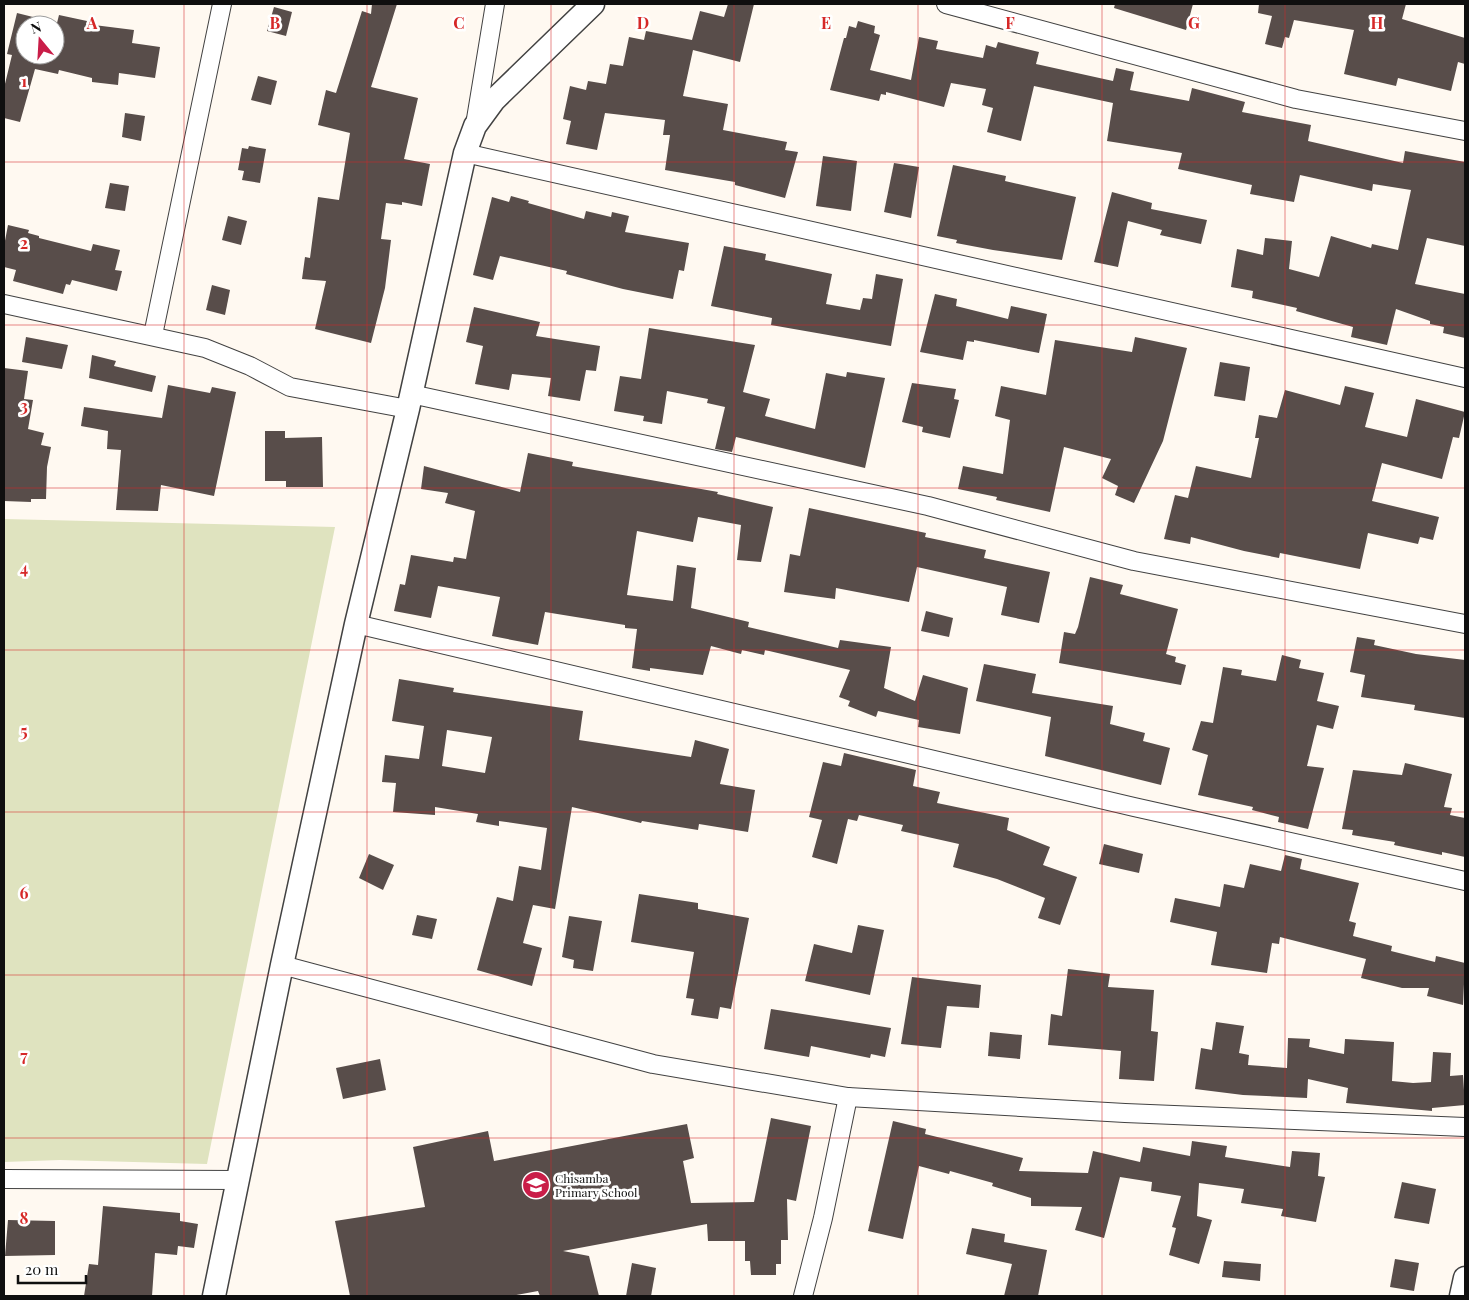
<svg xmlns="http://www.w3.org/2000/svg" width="1469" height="1300" viewBox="0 0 1469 1300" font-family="'Playfair Display',serif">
<rect width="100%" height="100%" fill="#fff9f1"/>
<!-- cemetery -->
<polygon fill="#dfe3bf" points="4,519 335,527 207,1164 60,1160 4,1162"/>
<!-- building -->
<g fill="#584d4a" fill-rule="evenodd">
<polygon points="372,4 397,4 371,87 418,98 404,159 430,164 422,206 402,202 402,205 386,203 381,239 391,240 385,288 371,343 315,329 326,281 302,279 305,257 310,258 318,197 339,200 350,133 318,125 326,90 336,93 362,11 371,14"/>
<polygon points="728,4 754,4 740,62 693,50 683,96 728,104 723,130 787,142 785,150 798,152 785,198 735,185 735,182 665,170 670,135 663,135 665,120 605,113 597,150 566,144 571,121 563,119 570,86 586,90 588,81 606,84 610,64 623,66 629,37 644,40 646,31 692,40 700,11 724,17"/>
<polygon points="1115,4 1193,4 1186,30 1114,8"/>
<polygon points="1259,4 1406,4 1402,19 1465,38 1465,64 1458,62 1451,91 1398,78 1396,86 1344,74 1354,30 1294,20 1289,38 1285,37 1282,48 1265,44 1272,16 1258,13"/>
<polygon points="274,7 292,12 286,36 267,31"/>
<path d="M17,13L57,23L59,15L87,21L86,24L134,30L132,43L160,47L155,78L119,73L118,85L92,82V78L59,70L58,74L35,69L20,122L4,118V88L12,55L7,54ZM25,25H55V55H25Z"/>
<polygon points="858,21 875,26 874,33 880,35 870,70 911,80 919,37 938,41 936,49 983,58 986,45 996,48 998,42 1039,52 1036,64 1113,81 1116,68 1134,72 1130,90 1189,101 1192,88 1245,102 1242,112 1311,125 1308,141 1403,163 1405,151 1465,162 1465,246 1427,238 1415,284 1465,294 1465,338 1443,333 1444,327 1430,324 1430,321 1396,309 1387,345 1351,337 1353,327 1296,311 1297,308 1252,298 1253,291 1231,287 1237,249 1263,255 1265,238 1292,241 1289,269 1319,277 1331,236 1371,248 1372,244 1398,250 1411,190 1373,184 1372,191 1300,175 1294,202 1250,194 1252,185 1178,169 1182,153 1107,141 1113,103 1034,86 1021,141 987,132 993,108 982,105 986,89 951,83 944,107 886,92 886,95 881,94 879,101 830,90 844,38 846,38 849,26 856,28"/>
<polygon points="258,76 277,81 271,105 251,100"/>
<polygon points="125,113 145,116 141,141 122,137"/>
<polygon points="249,146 266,149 260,183 242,180 244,171 238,170 242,148 248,149"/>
<polygon points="823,156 857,161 851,211 816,206"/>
<polygon points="894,163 919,167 911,218 884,212"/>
<polygon points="953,165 1006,176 1005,181 1076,197 1062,260 993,250 956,243 957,240 937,236"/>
<polygon points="110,183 129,186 125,211 105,208"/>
<polygon points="1112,192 1152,203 1151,209 1207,220 1201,244 1160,235 1162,230 1128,221 1118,267 1094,262"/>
<polygon points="511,196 529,201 528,203 584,219 586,211 611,217 612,212 629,216 625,232 689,243 684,271 679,270 673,299 623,289 566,274 567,271 500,256 493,280 473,275 492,197 509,202"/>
<polygon points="228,216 247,221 241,245 222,240"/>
<polygon points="8,225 29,230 28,233 39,236 39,238 91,251 93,244 120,250 115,270 122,271 117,291 72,280 70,285 66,284 63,294 13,281 16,270 4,267 4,246"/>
<polygon points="724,246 766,254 765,260 832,274 826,304 860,310 863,298 872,299 876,274 903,279 891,346 771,325 772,318 711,306"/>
<polygon points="212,285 230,290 225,315 206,310"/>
<polygon points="935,294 957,299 956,306 1008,319 1011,306 1047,314 1039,353 974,340 974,342 967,341 963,360 920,352"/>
<polygon points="474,307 540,322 536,336 600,346 596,371 586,370 580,401 548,396 551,378 512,374 509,390 475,384 483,346 466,342"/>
<polygon points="649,328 755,345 743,392 770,399 765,416 815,429 826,373 846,377 847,372 885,378 865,468 736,437 732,452 715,449 725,407 707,403 708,399 667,391 662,424 643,421 644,416 614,411 620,376 641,379"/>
<polygon points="26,337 68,345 62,369 22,362"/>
<polygon points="1135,337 1187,348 1163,441 1134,503 1115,495 1118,486 1102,478 1111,459 1064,447 1050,512 996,500 997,497 958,489 963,466 1003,474 1010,420 995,416 1001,386 1046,395 1055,340 1132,352"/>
<polygon points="92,355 116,361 114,366 156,376 152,392 89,378"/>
<polygon points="1220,362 1250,367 1245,401 1214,396"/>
<polygon points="4,368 28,371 24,399 33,400 28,429 44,433 41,445 51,447 47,467 46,499 31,499 31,502 4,501"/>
<polygon points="912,383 956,389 954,399 959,400 950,438 922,432 923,427 902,422"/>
<polygon points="168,385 210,393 212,387 236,392 214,496 161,485 158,511 116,510 121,450 107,449 108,431 81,426 84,407 162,418"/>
<polygon points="1345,386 1374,393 1365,427 1407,437 1416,399 1465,412 1459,438 1453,437 1442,479 1382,463 1372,501 1439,517 1433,540 1420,537 1418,544 1368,533 1360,569 1280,553 1279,558 1244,551 1191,537 1190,544 1164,539 1175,495 1188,498 1196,466 1251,478 1259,438 1255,438 1259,415 1277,418 1285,390 1340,405"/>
<polygon points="265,431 285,431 285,438 322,437 323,487 286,487 286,481 265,481"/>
<polygon points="528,453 573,462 572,466 718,492 717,494 773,507 761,562 737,560 741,525 698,517 693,542 637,531 627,595 673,601 677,565 696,568 691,608 749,622 748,627 838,648 840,640 891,647 884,688 915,701 923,675 968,688 960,734 918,727 919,720 878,711 876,717 848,706 850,701 839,697 850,670 765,650 764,655 742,650 741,654 711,646 703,675 650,668 650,671 632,668 637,629 625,628 625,625 545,612 538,645 492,636 500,597 438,586 431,618 394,611 400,584 405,585 411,555 453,562 454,557 466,559 475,511 445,503 448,493 421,489 424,466 520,492"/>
<polygon points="809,508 926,533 925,537 986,550 984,558 1050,572 1039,623 1001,615 1007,587 917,567 909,602 836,588 835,599 784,592 790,554 800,556"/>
<polygon points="1090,577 1123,585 1120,594 1178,609 1166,654 1176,657 1175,662 1186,665 1181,685 1059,663 1064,632 1075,634 1078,627"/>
<polygon points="926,611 953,618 949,637 921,631"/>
<polygon points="1357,637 1375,640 1374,645 1416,654 1465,660 1465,718 1414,710 1415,705 1361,697 1365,675 1350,672"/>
<polygon points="1282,655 1301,660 1299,668 1324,673 1317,701 1339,706 1333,729 1317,725 1307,766 1324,768 1308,829 1278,822 1279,817 1252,810 1253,807 1198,795 1208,755 1192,750 1201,721 1213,723 1223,667 1242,670 1241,675 1276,681"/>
<polygon points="984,664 1036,674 1032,693 1113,706 1110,724 1145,733 1143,741 1170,748 1161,785 1045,756 1051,717 976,701"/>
<path d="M399,679L454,688L453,692L583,711L579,740L691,757L695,740L729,749L720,784L755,790L748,832L699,824L698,830L642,821L641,823L572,807L555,909L533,905L523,943L542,948L532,986L477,970L497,897L513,901L519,866L541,870L547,828L499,821V826L476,822L478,814L435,807V815L393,812L396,783L382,782L385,755L419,759L424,726L392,721ZM447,730L492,737L485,773L442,766Z"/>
<polygon points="844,753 916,770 913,786 940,792 937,803 1009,818 1007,830 1050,847 1043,865 1077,877 1060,925 1038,918 1045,898 997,879 953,867 959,844 901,831 903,825 859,815 857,821 848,819 837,864 812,857 822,820 809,817 823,762 841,766"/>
<polygon points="1405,763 1452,774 1444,807 1452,808 1450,815 1465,818 1465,857 1442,852 1442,855 1394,845 1395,842 1352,835 1353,830 1342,829 1353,770 1402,775"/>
<polygon points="1104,844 1143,854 1139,873 1099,864"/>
<polygon points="369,854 394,865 383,890 359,878"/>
<polygon points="1285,855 1302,859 1300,869 1359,883 1349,921 1356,923 1353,936 1392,946 1391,951 1435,962 1436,956 1465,963 1463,1005 1427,996 1429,988 1402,988 1361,978 1366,959 1280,937 1279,944 1272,943 1267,973 1211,965 1217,932 1170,922 1175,898 1220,907 1224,884 1244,888 1250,864 1281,871"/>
<polygon points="639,894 698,903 698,909 749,918 731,1009 720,1007 718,1019 691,1015 694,999 686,998 694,952 631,942"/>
<polygon points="417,915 437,919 432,939 412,935"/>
<polygon points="569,916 602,921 593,971 573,968 574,960 562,957"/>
<polygon points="858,925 884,930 870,995 805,981 814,944 852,953"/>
<polygon points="1068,969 1110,974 1108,987 1154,990 1151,1031 1158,1032 1154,1081 1119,1079 1121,1051 1048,1045 1051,1014 1062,1016"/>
<polygon points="912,977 981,985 979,1008 947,1006 941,1048 901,1044"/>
<polygon points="771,1009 891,1028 885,1057 871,1054 870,1058 811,1046 809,1057 764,1049"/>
<polygon points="1216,1022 1244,1026 1239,1053 1249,1055 1248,1065 1287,1068 1288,1038 1310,1039 1309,1047 1344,1054 1345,1039 1394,1042 1392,1081 1413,1083 1431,1082 1433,1052 1451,1053 1450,1076 1463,1075 1465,1105 1432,1108 1432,1111 1346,1103 1348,1088 1308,1079 1307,1098 1243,1095 1195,1089 1201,1048 1212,1050"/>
<polygon points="990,1032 1022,1035 1020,1059 988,1056"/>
<polygon points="380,1059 386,1090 343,1099 336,1068"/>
<polygon points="771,1118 811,1126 796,1201 787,1199 788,1240 781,1240 781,1264 776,1264 776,1275 751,1275 750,1261 745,1261 745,1241 708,1241 707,1224 563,1251 589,1256 599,1296 540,1296 538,1291 511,1296 350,1296 335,1221 425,1207 413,1147 488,1131 494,1161 687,1124 694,1158 683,1161 691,1203 754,1202"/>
<polygon points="893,1121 926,1129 925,1134 1023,1158 1019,1171 1088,1173 1093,1151 1140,1162 1143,1147 1190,1156 1192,1141 1227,1146 1225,1157 1290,1167 1292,1151 1320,1153 1318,1176 1325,1177 1316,1222 1281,1216 1283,1209 1241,1203 1244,1189 1199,1183 1197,1216 1212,1220 1199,1264 1169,1255 1176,1228 1172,1227 1181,1196 1151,1191 1152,1182 1120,1177 1104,1238 1075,1230 1082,1207 1031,1206 1031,1198 992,1186 993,1183 950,1171 949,1174 919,1166 903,1239 868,1231"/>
<polygon points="1402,1182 1436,1189 1429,1224 1394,1218"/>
<polygon points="103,1206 180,1213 180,1221 198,1224 194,1248 178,1246 177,1255 155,1253 152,1296 84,1296 89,1264 98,1265"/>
<polygon points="8,1220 55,1221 55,1255 5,1256"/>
<polygon points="972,1228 1005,1234 1004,1242 1047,1250 1038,1296 1004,1296 1012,1264 966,1254"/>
<polygon points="1395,1259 1419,1263 1414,1291 1390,1287"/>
<polygon points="1224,1261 1261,1264 1260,1281 1222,1277"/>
<polygon points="632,1263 656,1268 651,1296 626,1296"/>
</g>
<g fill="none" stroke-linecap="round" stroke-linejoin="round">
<!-- minor casing -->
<g stroke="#424242" stroke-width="20">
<g id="minor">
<polyline points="946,4 1296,99 1465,131"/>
<polyline points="475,125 495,4"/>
<polyline points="465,153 1465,378"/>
<polyline points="4,304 205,348 250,366 290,387 408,409"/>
<polyline points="153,335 222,4"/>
<polyline points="411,394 928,506 1134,561 1465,624"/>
<polyline points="356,624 1134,807 1465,881"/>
<polyline points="282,965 653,1064 848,1097 1125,1113 1465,1127"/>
<polyline points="4,1179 238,1180"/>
<polyline points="803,1296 823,1218 848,1097"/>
</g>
</g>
<!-- tertiary casing -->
<g stroke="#424242" stroke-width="25">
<g id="tertiary">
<polyline points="214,1296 282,965 356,624 408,409 465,153 475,126 494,100 593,4"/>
<polyline points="1461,1296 1465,1278"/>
</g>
</g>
<!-- minor -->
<use href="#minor" stroke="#fff" stroke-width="18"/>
<!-- tertiary -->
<use href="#tertiary" stroke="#fff" stroke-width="22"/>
</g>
<!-- grid -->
<path fill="none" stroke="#d62828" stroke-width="1" stroke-opacity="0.55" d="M184,4V1296M367,4V1296M551,4V1296M734,4V1296M918,4V1296M1102,4V1296M1285,4V1296M4,162H1465M4,325H1465M4,488H1465M4,650H1465M4,812H1465M4,975H1465M4,1138H1465"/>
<!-- icons -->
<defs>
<g id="school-disc" transform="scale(1.4375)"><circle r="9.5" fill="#c91d48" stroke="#fff"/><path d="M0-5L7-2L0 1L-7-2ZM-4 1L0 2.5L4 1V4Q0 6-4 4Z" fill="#fff"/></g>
</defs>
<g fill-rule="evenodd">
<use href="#school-disc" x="536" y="1185"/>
</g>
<g text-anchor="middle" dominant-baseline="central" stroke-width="5" stroke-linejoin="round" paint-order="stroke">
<!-- poi labels -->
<g font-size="12" fill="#0f0f0f" stroke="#fff" text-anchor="start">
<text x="555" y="1178">Chisamba<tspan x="555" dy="14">Primary School</tspan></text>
</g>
</g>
<g font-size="16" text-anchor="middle" font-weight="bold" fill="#d62828" stroke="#fff" stroke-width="5" stroke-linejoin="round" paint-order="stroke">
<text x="92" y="29">A</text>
<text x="275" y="29">B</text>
<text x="459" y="29">C</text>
<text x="643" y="29">D</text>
<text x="826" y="29">E</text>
<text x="1010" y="29">F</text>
<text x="1194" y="29">G</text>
<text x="1377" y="29">H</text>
<text x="24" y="87">1</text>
<text x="24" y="249">2</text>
<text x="24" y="412">3</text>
<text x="24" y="574">4</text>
<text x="24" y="737">5</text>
<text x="24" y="899">6</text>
<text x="24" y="1062">7</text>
<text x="24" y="1224">8</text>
</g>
<!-- border -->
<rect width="1469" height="1300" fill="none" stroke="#0f0f0f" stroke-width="10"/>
<!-- north arrow -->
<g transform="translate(40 40) rotate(342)"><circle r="24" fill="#ffffff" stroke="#9f9f9f"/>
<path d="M0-4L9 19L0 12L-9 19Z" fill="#c91d48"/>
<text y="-8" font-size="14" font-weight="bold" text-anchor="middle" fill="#0f0f0f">N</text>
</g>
<!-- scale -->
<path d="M18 1275v8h68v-8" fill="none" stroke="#0f0f0f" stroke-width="2.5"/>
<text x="25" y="1275" font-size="15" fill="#0f0f0f" stroke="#ffffff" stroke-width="4" paint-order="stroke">20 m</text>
</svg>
